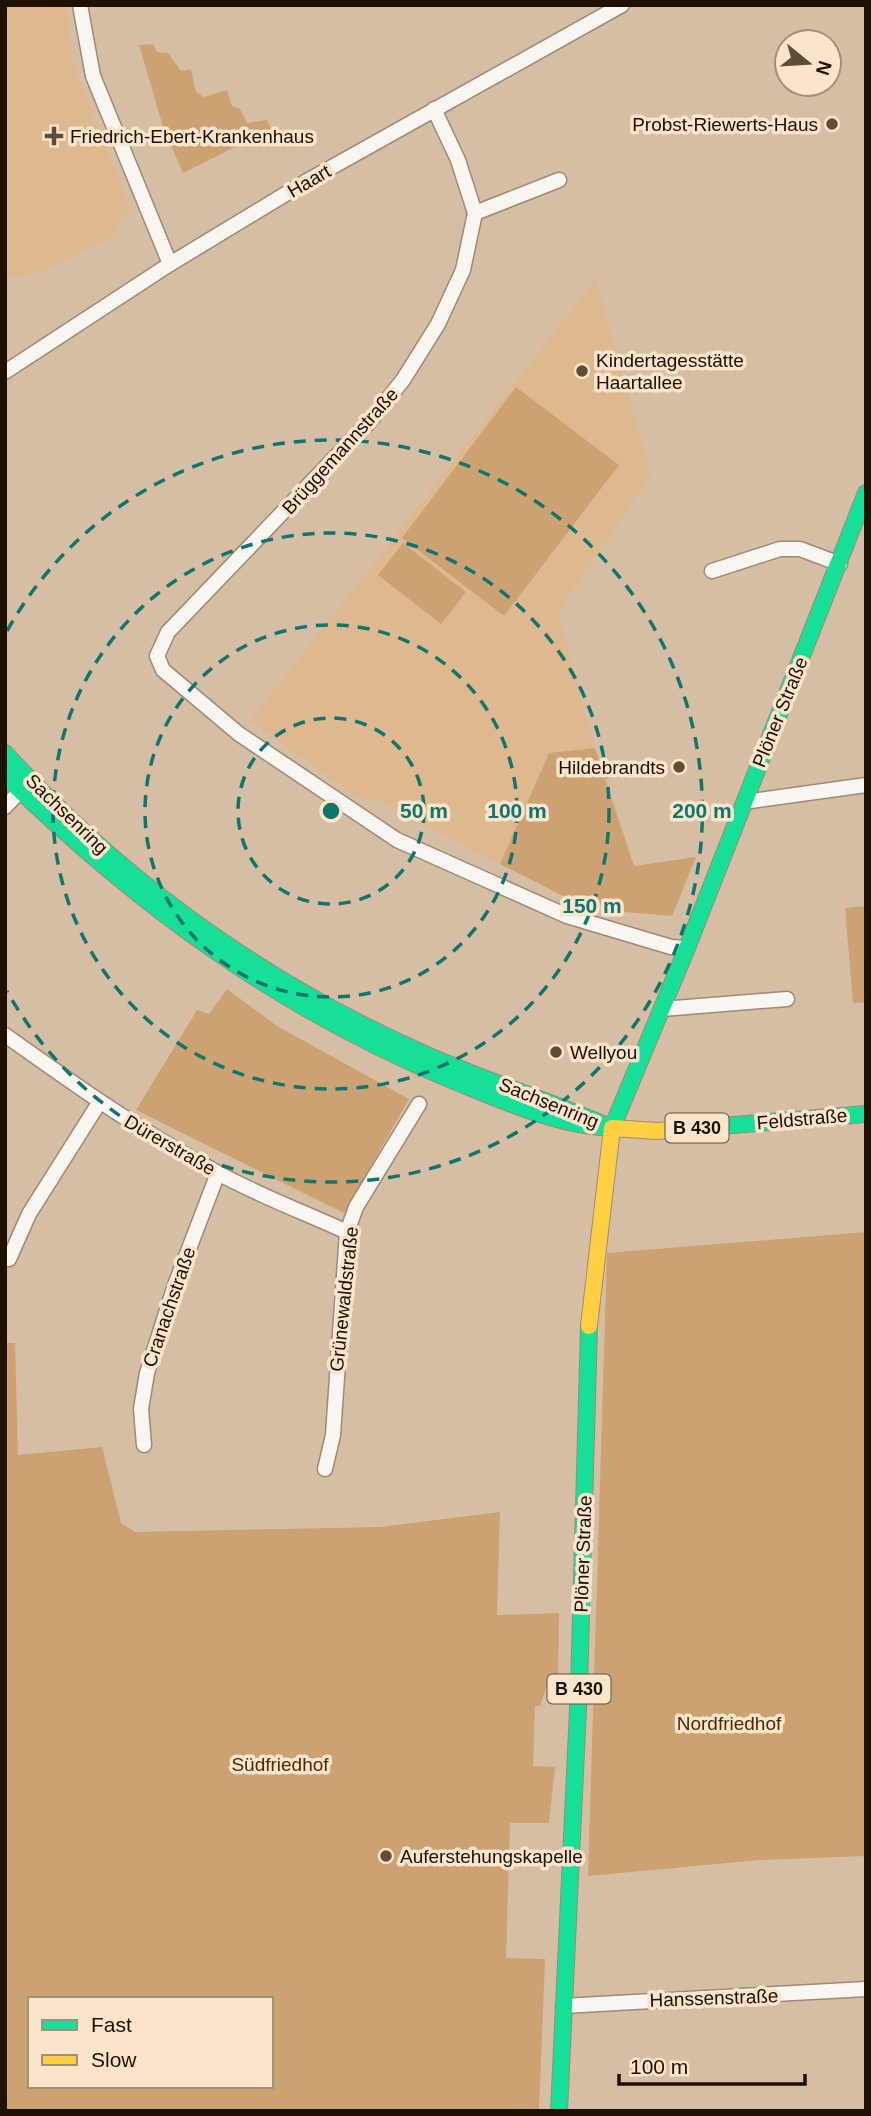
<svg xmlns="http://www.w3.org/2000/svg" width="871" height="2116" viewBox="0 0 871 2116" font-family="Helvetica,sans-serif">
<rect width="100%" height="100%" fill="#d6bea4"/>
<!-- built -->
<g fill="#deb990">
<polygon points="5,5 66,5 73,62 132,211 123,215 113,236 39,273 5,277"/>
<polygon points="596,279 651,475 558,612 595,748 549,753 500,864 378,800 360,799 250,721"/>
</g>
<!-- green -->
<g fill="#cca272" fill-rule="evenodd">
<polygon points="153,44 157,52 168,53 181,71 191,69 196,92 204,97 227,90 232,106 240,109 247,123 267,120 271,129 183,173 164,130 139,45"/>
<polygon points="516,387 619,465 504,616 402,538"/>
<polygon points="403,543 466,592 441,624 378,575"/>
<polygon points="595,748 634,866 696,857 672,916 625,912 561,895 500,864 549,753"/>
<polygon points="866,906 866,1002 853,1003 845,908"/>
<polygon points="227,989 277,1026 409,1099 344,1213 136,1110 197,1010 209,1014"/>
<polygon points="866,1232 866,1856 760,1860 588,1876 607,1253"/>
<path d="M5,1343H15L18,1455L102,1447L121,1523L135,1532L380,1527L500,1512L497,1615L559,1613L558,1688H546L540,1706H535L533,1766L555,1767L549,1823H510L506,1958L545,1959L539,2111H5ZM30,1999H271V2086H30Z"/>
</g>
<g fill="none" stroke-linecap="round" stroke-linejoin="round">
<!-- street casing -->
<g stroke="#9c8a76" stroke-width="17">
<g id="street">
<polyline points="80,5 93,76 170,264"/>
<polyline points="434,109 458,160 475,213 463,270 438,324 403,380 370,421 168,632 157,656 163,670 239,734 397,840 567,916 671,947 687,948"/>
<polyline points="475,213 559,180"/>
<polyline points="5,372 170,264 307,181 622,5"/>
<polyline points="712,571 780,549 800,549 840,564"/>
<polyline points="744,802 866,785"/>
<polyline points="5,807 27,784"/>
<polyline points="662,1009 787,999"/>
<path d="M5,1035C74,1084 141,1132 216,1172C258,1195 303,1212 347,1232"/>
<polyline points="9,1259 29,1214 99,1103"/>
<polyline points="144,1445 141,1409 147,1373 174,1288 218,1173"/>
<polyline points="325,1469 333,1435 347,1232 356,1207 419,1104"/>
<polyline points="563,2006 866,1989"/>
</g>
</g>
<!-- fast casing -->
<g stroke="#9c8a76" stroke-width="18">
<g id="fast">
<path d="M5,753C124,883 267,985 429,1056C489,1082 552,1102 612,1128"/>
<path d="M5,776C140,907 280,1009 454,1081C501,1100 549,1122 600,1127"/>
<polyline points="612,1128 687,948 866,493"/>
<polyline points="697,1128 866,1114"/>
<polyline points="559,2111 579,1688 589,1326"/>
</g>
</g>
<!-- slow casing -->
<g stroke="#9c8a76" stroke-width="18">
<polyline id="slow" points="589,1326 612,1128 657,1131 697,1128"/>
</g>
<!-- street -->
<use href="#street" stroke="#f9f5f1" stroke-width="14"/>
<!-- fast -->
<use href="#fast" stroke="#16e098" stroke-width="16"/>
<!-- slow -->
<use href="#slow" stroke="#ffcf43" stroke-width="16"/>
</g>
<!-- distance rings -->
<g fill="none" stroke="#0f766e" stroke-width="3.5" stroke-dasharray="12 9">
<circle cx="331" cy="811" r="93"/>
<circle cx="331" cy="811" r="186"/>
<circle cx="331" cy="811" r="278"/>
<path d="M7 631A371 371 0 1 1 7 991"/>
</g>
<!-- markers -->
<g fill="#5f4d3a" stroke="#fae4cc" stroke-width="2.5">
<circle cx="832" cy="124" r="7"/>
<path d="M50.5 125.5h7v7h7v7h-7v7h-7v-7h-7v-7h7z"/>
<circle cx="582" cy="371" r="7"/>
<circle cx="679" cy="767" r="7"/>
<circle cx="556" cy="1052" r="7"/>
<circle cx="386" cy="1856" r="7"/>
</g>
<g text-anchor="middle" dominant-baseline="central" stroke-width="7" stroke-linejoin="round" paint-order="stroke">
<!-- shield labels -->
<g fill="#fae4cc" stroke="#61503e" stroke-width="2">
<rect x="665.5" y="1113.5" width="63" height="29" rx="5"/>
<rect x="547.5" y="1674.5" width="63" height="29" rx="5"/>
</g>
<g font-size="18" font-weight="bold" fill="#1f1001">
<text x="697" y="1128">B 430</text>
<text x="579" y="1689">B 430</text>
</g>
<!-- poi labels -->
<g font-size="19" fill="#1f1001" stroke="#fae4cc" text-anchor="start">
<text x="818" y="124" text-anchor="end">Probst-Riewerts-Haus</text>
<text x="70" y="136">Friedrich-Ebert-Krankenhaus</text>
<text x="596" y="360">Kindertagesstätte<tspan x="596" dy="22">Haartallee</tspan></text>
<text x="665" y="767" text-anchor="end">Hildebrandts</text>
<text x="570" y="1052">Wellyou</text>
<text x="400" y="1856">Auferstehungskapelle</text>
</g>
<!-- street labels -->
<g font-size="19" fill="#1f1001" stroke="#fae4cc">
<text transform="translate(309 181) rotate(-30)">Haart</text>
<text transform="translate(340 451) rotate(-48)">Brüggemannstraße</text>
<text transform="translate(780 712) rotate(-68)">Plöner Straße</text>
<text transform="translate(67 814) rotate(44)">Sachsenring</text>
<text transform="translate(549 1103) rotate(22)">Sachsenring</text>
<text transform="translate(802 1119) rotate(-5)">Feldstraße</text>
<text transform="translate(170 1145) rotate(30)">Dürerstraße</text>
<text transform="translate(344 1299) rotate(-84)">Grünewaldstraße</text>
<text transform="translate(169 1307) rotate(-71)">Cranachstraße</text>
<text transform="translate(583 1554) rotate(-88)">Plöner Straße</text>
<text transform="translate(714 1998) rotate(-2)">Hanssenstraße</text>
</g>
<!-- park labels -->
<g font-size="19" fill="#4b2d03" stroke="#fae4cc">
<text x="729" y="1723">Nordfriedhof</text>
<text x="280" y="1764">Südfriedhof</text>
</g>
</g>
<circle cx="331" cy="811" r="10" fill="#0f766e" stroke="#fae4cc" stroke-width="3.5"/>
<g font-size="21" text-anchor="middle" font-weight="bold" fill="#0f766e" stroke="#fae4cc" stroke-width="7" stroke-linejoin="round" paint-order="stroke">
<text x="424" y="818">50 m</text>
<text x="517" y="818">100 m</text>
<text x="702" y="818">200 m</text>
<text x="592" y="913">150 m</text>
</g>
<!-- border -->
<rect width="871" height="2116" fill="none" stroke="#1f1001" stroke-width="14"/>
<!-- legend -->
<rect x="28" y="1997" width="245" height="91" fill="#fae4cc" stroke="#a28f7b" stroke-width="2"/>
<rect x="42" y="2020" width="35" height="10" fill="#16e098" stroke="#a28f7b" stroke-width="2"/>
<text x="91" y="2032" font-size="21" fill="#1f1001">Fast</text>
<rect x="42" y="2055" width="35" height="10" fill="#ffcf43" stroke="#a28f7b" stroke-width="2"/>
<text x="91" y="2067" font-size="21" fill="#1f1001">Slow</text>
<!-- north arrow -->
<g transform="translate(808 63) rotate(108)"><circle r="33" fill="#fae4cc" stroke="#a28f7b" stroke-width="2"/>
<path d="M0-5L12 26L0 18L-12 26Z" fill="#5f4d3a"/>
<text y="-10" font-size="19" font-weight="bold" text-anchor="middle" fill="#1f1001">N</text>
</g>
<!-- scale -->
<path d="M619 2074v10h186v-10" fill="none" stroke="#1f1001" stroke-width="3.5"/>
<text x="630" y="2074" font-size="21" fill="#1f1001" stroke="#fae4cc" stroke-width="5" paint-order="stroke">100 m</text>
</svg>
